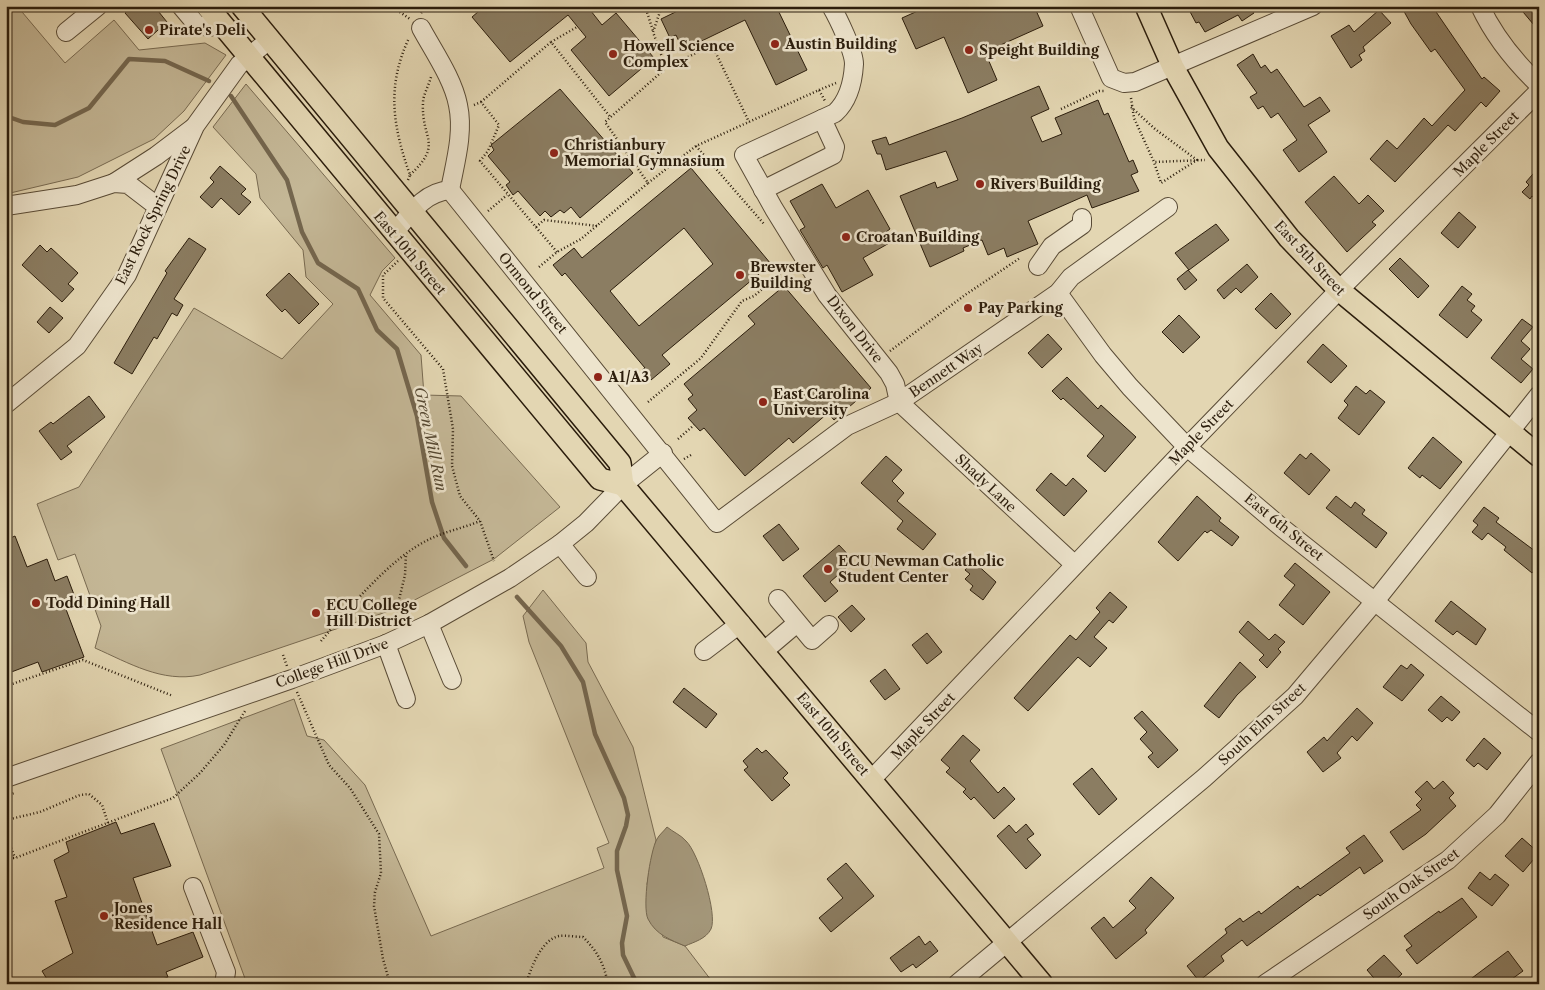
<svg xmlns="http://www.w3.org/2000/svg" width="1545" height="990" viewBox="0 0 1545 990" font-family="'Libre Caslon Text',serif">
<rect width="100%" height="100%" fill="#e3d6b2"/>
<filter id="stains"><feTurbulence type="fractalNoise" baseFrequency=".004" numOctaves="4"/><feColorMatrix values="0 0 0 0 .2 0 0 0 0 .09 0 0 0 0 .02 0 0 0 .5 -.17"/></filter>
<radialGradient id="worn" r=".72"><stop offset=".6" stop-color="#630" stop-opacity="0"/><stop offset="1" stop-color="#630" stop-opacity=".3"/></radialGradient>
<!-- green -->
<g fill="#c4b796" stroke="#786a51">
<polygon points="6,6 17,6 65,63 114,20 139,50 205,43 226,55 184,111 154,139 78,177 6,194"/>
<path d="M246,84L395,258L382,271L370,295L421,355L424,395L461,396L560,507L494,559L401,607L200,675C162,683 129,663 95,648L101,626L75,554L58,560L37,504L79,487L194,308L282,359L333,304L306,277L303,250L260,198L256,174L213,127Z"/>
<polygon points="543,590 586,643 588,662 633,747 656,840 647,884 663,937 685,946 714,984 247,984 161,749 294,699 307,736 324,740 365,785 431,936 604,868 597,848 609,843 529,642 523,616"/>
</g>
<!-- water -->
<path fill="#a4977a" stroke="#74664e" d="M667,827C673,832 681,835 686,841C698,852 718,914 711,929C706,939 694,942 685,946C671,940 656,935 648,919C642,907 650,851 657,839C659,835 664,831 667,827Z"/>
<g fill="none" stroke-linecap="round" stroke-linejoin="round">
<!-- stream -->
<g stroke="#74664e" stroke-width="4.5">
<polyline points="231,96 287,180 302,232 318,263 358,289 377,330 397,349 417,416 432,502 444,538 466,566"/>
<polyline points="6,116 23,122 55,125 89,108 129,59 165,61 209,81"/>
<polyline points="517,597 561,646 583,682 595,734 624,798 628,815 626,826 617,851 617,870 627,916 622,943 623,955 637,984"/>
</g>
</g>
<!-- building -->
<g fill="#8b7d62" stroke="#2b1d0c" fill-rule="evenodd">
<polygon points="133,6 154,6 167,22 148,39 125,13"/>
<polygon points="485,6 587,6 602,25 616,13 654,58 609,96 571,50 586,37 568,15 510,62 472,17"/>
<polygon points="688,6 776,6 807,70 776,85 745,20 683,50 676,35 670,38 661,19"/>
<polygon points="929,6 1034,6 1043,26 985,52 997,80 968,93 944,37 916,49 902,18"/>
<polygon points="1187,6 1254,6 1251,8 1254,13 1242,21 1238,15 1205,32 1199,22 1196,23"/>
<polygon points="1401,6 1432,6 1482,79 1484,77 1500,91 1486,107 1481,102 1455,131 1448,125 1395,182 1370,159 1387,140 1397,149 1424,118 1432,126 1465,90 1435,49 1431,52 1411,24"/>
<polygon points="1518,6 1539,6 1539,31"/>
<polygon points="1379,10 1391,23 1363,47 1365,51 1359,55 1362,60 1351,68 1331,36 1349,25 1354,32"/>
<polygon points="1253,54 1261,68 1265,65 1271,73 1277,69 1304,107 1320,97 1330,111 1308,125 1327,152 1299,172 1283,150 1297,140 1278,113 1271,118 1263,106 1258,109 1250,97 1257,93 1237,65"/>
<polygon points="1039,86 1049,109 1031,117 1042,142 1062,134 1055,118 1098,100 1104,115 1108,113 1129,162 1133,160 1138,172 1131,175 1139,191 1092,208 1087,195 1028,221 1038,244 1007,257 1004,248 988,255 982,240 963,248 964,251 930,267 900,196 935,182 937,188 958,180 946,151 886,170 881,154 877,154 872,141 886,137 889,145 962,118"/>
<polygon points="560,89 633,173 580,218 571,207 564,213 560,210 551,217 545,211 540,216 518,191 513,195 506,185 510,182 488,156 494,150 491,145"/>
<polygon points="220,166 246,189 241,194 251,202 239,215 221,198 212,208 200,197 214,182 210,178"/>
<polygon points="1539,167 1539,202 1532,196 1530,199 1522,192 1529,185 1526,182"/>
<path d="M691,168L771,264L662,355L670,364L651,380L642,370L645,368L565,273L562,276L553,265L574,248L582,258ZM684,228L713,264L639,326L610,291Z"/>
<polygon points="1334,176 1359,204 1368,195 1384,211 1372,222 1376,225 1347,252 1305,202"/>
<polygon points="822,184 836,208 868,190 890,229 886,232 891,242 863,258 873,275 842,292 827,265 823,268 800,230 805,227 790,201"/>
<polygon points="1459,212 1476,227 1458,248 1441,233"/>
<polygon points="1216,224 1229,240 1189,270 1175,253"/>
<polygon points="189,238 206,249 174,299 183,305 177,316 172,313 157,339 154,337 132,374 114,363 167,273 165,271"/>
<polygon points="40,245 47,252 51,248 78,273 68,284 74,289 62,302 22,265"/>
<polygon points="1400,258 1429,286 1418,298 1389,269"/>
<polygon points="1247,264 1258,277 1241,293 1236,288 1224,299 1217,290"/>
<polygon points="1188,270 1197,280 1185,290 1177,279"/>
<polygon points="289,273 319,304 299,324 285,309 282,312 266,295"/>
<polygon points="784,286 871,388 834,420 828,413 793,443 789,438 745,476 704,428 700,431 688,418 697,410 688,399 693,395 684,384 755,324 748,316"/>
<polygon points="1462,286 1472,294 1467,300 1475,306 1471,311 1482,320 1467,338 1439,315"/>
<polygon points="1271,293 1291,314 1276,329 1255,309"/>
<polygon points="50,307 63,318 49,333 37,322"/>
<polygon points="1179,315 1200,337 1183,353 1162,332"/>
<polygon points="1522,319 1533,327 1521,341 1530,349 1521,359 1533,369 1521,383 1491,358"/>
<polygon points="1048,334 1062,349 1042,368 1028,353"/>
<polygon points="1323,344 1347,366 1331,383 1307,362"/>
<polygon points="1067,377 1098,409 1101,405 1136,437 1105,472 1087,456 1104,436 1063,398 1061,400 1052,391"/>
<polygon points="1356,386 1366,394 1370,390 1385,402 1359,435 1338,418 1348,405 1344,401"/>
<polygon points="89,396 105,417 67,446 72,452 61,460 39,431 51,422 53,424"/>
<polygon points="1433,437 1462,462 1440,489 1422,475 1420,478 1408,468"/>
<polygon points="1311,453 1330,470 1309,495 1284,473 1300,454 1306,459"/>
<polygon points="886,456 902,470 892,481 904,493 897,501 936,534 923,550 897,529 903,521 861,483"/>
<polygon points="1051,473 1066,486 1073,478 1087,491 1064,516 1036,490"/>
<polygon points="1197,496 1221,518 1219,521 1239,537 1232,546 1211,530 1207,533 1205,531 1178,561 1158,542"/>
<polygon points="1336,496 1351,508 1355,502 1365,510 1362,514 1387,533 1376,548 1326,508"/>
<polygon points="1484,507 1499,518 1496,522 1539,554 1539,565 1532,573 1504,550 1506,547 1488,533 1482,540 1472,532 1478,525 1473,521"/>
<polygon points="779,524 799,549 783,561 763,536"/>
<polygon points="15,536 27,567 47,559 55,581 67,576 76,600 64,604 84,657 42,672 38,662 6,674 6,540"/>
<polygon points="839,545 854,561 830,582 838,591 825,602 803,576"/>
<polygon points="973,561 996,582 983,600 970,590 973,586 965,579 970,574 965,570"/>
<polygon points="1295,563 1330,592 1303,625 1279,605 1295,585 1284,576"/>
<polygon points="1110,592 1127,607 1113,623 1109,620 1094,637 1107,648 1090,667 1078,657 1028,711 1014,698 1070,635 1076,640 1100,612 1096,608"/>
<polygon points="1451,601 1486,629 1476,645 1457,631 1453,635 1435,621"/>
<polygon points="852,605 865,619 851,632 838,617"/>
<polygon points="1248,621 1269,640 1275,634 1285,642 1278,649 1281,652 1267,668 1259,660 1264,655 1239,632"/>
<polygon points="927,633 942,652 927,664 912,645"/>
<polygon points="1240,662 1256,677 1237,695 1219,718 1204,706"/>
<polygon points="1411,664 1424,675 1402,701 1383,687 1401,665 1407,669"/>
<polygon points="885,669 900,689 885,700 870,681"/>
<polygon points="684,688 717,714 706,728 673,702"/>
<polygon points="1441,696 1460,712 1452,721 1447,717 1442,722 1428,710"/>
<polygon points="1357,708 1373,723 1357,741 1352,736 1337,753 1341,758 1323,772 1307,752 1324,737 1327,741"/>
<polygon points="1142,711 1178,750 1158,768 1148,757 1153,753 1140,739 1147,732 1134,718"/>
<polygon points="963,735 980,750 970,761 998,793 1004,787 1015,799 994,819 974,797 971,800 963,792 966,789 946,772 950,768 941,760"/>
<polygon points="1484,738 1501,753 1487,770 1478,763 1474,767 1466,760"/>
<polygon points="757,748 762,753 766,750 788,773 783,778 790,785 772,801 744,770 748,767 743,761"/>
<polygon points="1092,768 1117,799 1099,815 1073,784"/>
<polygon points="1427,781 1434,789 1443,781 1454,793 1449,798 1456,806 1426,834 1403,850 1390,832 1421,810 1416,805 1422,799 1415,792"/>
<polygon points="116,822 121,834 154,823 171,866 133,878 157,945 193,932 203,957 166,972 168,977 149,984 145,979 131,984 50,984 42,971 73,953 55,901 67,897 54,860 69,852 66,842"/>
<polygon points="1026,824 1034,834 1027,839 1041,855 1026,869 997,836 1009,825 1016,833"/>
<polygon points="1364,835 1383,861 1364,874 1360,867 1320,896 1318,894 1247,946 1242,940 1221,956 1224,961 1199,981 1187,966 1227,933 1225,929 1240,918 1243,922 1259,911 1261,914 1298,886 1300,889 1350,853 1346,848"/>
<polygon points="1522,838 1539,853 1523,872 1505,856"/>
<polygon points="846,863 874,896 831,932 819,918 843,898 827,879"/>
<polygon points="1480,872 1490,880 1495,874 1509,885 1492,906 1468,888"/>
<polygon points="1151,877 1174,898 1145,930 1147,933 1116,959 1091,928 1104,917 1113,928 1136,908 1129,901"/>
<polygon points="1462,898 1477,917 1417,964 1406,950 1412,946 1404,936 1439,911 1440,913"/>
<polygon points="919,936 925,945 930,941 938,951 916,968 913,964 901,972 890,958"/>
<polygon points="1508,951 1523,971 1505,984 1464,984"/>
<polygon points="1384,955 1402,974 1391,984 1379,984 1367,970"/>
</g>
<g fill="none" stroke-linecap="round" stroke-linejoin="round">
<!-- minor casing -->
<g stroke="#594b36" stroke-width="20">
<g id="minor">
<polyline points="181,6 197,25 209,27 222,24"/>
<path d="M831,6C838,18 854,51 854,64C853,82 848,101 835,113L744,155L774,209L827,295L889,373L895,384L899,402L1074,564"/>
<polyline points="1079,6 1111,78 1124,83 1135,82 1313,6"/>
<path d="M1480,6C1494,36 1515,62 1539,85"/>
<path d="M421,28C434,52 453,79 458,105C464,133 455,163 450,190"/>
<polyline points="66,32 98,6"/>
<polyline points="114,183 156,156 193,128"/>
<polyline points="763,190 833,155 835,147 822,119"/>
<polyline points="6,206 77,195 114,183 128,184 158,207"/>
<path d="M394,233C410,214 424,192 450,190L717,523L847,426L899,402L1058,293L1071,277L1168,207"/>
<polyline points="1038,266 1052,246 1082,225 1082,218"/>
<polyline points="1058,293 1103,355 1130,387 1187,447 1281,527 1539,732"/>
<polyline points="6,404 77,346 127,275 195,126 239,65 270,39"/>
<polyline points="560,544 587,577"/>
<polyline points="778,599 812,640 829,625"/>
<polyline points="429,624 452,680"/>
<polyline points="386,644 406,699"/>
<polyline points="704,651 741,623"/>
<polyline points="764,651 797,623"/>
<polyline points="6,778 292,679 386,644 429,624 510,578 560,544 586,523 623,485 663,453"/>
<polyline points="871,780 1187,447 1339,290 1539,91"/>
<polyline points="193,887 226,972 224,984"/>
<polyline points="957,984 1204,778 1295,696 1376,600 1539,395"/>
<polyline points="1265,984 1448,860 1497,815 1539,762"/>
</g>
</g>
<!-- major casing -->
<g stroke="#2b1d0c" stroke-width="24">
<g id="major">
<polyline points="207,6 600,479 623,485"/>
<polyline points="242,6 620,463 623,485 1042,984"/>
<polyline points="1146,6 1173,67 1218,148 1289,238 1339,290 1539,456"/>
</g>
</g>
<!-- path -->
<g stroke="#2b1d0c" stroke-width="2.5" stroke-dasharray="1 2.5" stroke-linecap="butt">
<polyline points="391,6 410,19"/>
<polyline points="645,6 653,31"/>
<polyline points="587,7 588,6"/>
<polyline points="421,13 426,6"/>
<polyline points="551,42 577,27"/>
<polyline points="666,68 712,45 749,122"/>
<polyline points="819,90 836,83"/>
<polyline points="1131,98 1134,118 1154,162 1205,160"/>
<polyline points="481,102 551,42 611,118"/>
<polyline points="474,105 481,102 499,125 488,151 480,161 557,252"/>
<polyline points="1131,107 1155,129 1197,160 1161,183 1154,162"/>
<polyline points="1061,109 1099,91 1104,91"/>
<polyline points="696,146 764,224"/>
<path d="M410,175C444,143 421,140 423,103C423,95 429,85 431,77"/>
<path d="M408,180L410,175C393,127 386,87 409,38"/>
<polyline points="648,183 696,146 819,90 825,101"/>
<polyline points="488,211 507,195"/>
<polyline points="536,227 544,220 598,226"/>
<polyline points="398,261 383,275 383,298 443,369 453,429 452,466 460,496 480,521 494,561"/>
<polyline points="539,267 557,252 581,239 648,183 605,122 666,68 653,32 662,6"/>
<polyline points="890,351 965,295 1020,258"/>
<polyline points="648,402 701,358 742,301 754,296 791,265"/>
<polyline points="678,439 694,425"/>
<polyline points="684,459 691,455"/>
<polyline points="396,612 405,575 406,554"/>
<path d="M321,641C349,608 391,557 430,539C446,531 464,528 480,521"/>
<polyline points="283,655 287,666"/>
<polyline points="6,686 83,660 173,696"/>
<polyline points="297,692 329,765 350,788 379,834 381,873 375,892 374,906 383,959 390,984"/>
<polyline points="6,796 14,793"/>
<polyline points="6,820 40,812 80,795 89,794 102,805 108,823"/>
<polyline points="6,835 15,858"/>
<polyline points="6,858 15,858 173,798 200,773 224,745 245,711"/>
<path d="M526,984C531,968 541,940 559,936C566,935 576,937 583,937C598,952 604,964 608,984"/>
</g>
<!-- minor -->
<use href="#minor" stroke="#ede4cd" stroke-width="18"/>
<!-- major -->
<use href="#major" stroke="#e3d6b2" stroke-width="21"/>
</g>
<!-- markers -->
<g fill="#8f2418" stroke="#ede4cd" stroke-width="2">
<circle cx="149" cy="30" r="5"/>
<circle cx="775" cy="44" r="5"/>
<circle cx="969" cy="50" r="5"/>
<circle cx="613" cy="54" r="5"/>
<circle cx="554" cy="153" r="5"/>
<circle cx="980" cy="184" r="5"/>
<circle cx="846" cy="237" r="5"/>
<circle cx="740" cy="275" r="5"/>
<circle cx="968" cy="308" r="5"/>
<circle cx="598" cy="377" r="5"/>
<circle cx="763" cy="402" r="5"/>
<circle cx="828" cy="569" r="5"/>
<circle cx="36" cy="603" r="5"/>
<circle cx="316" cy="613" r="5"/>
<circle cx="104" cy="916" r="5"/>
</g>
<g text-anchor="middle" dominant-baseline="central" stroke-width="5" stroke-linejoin="round" paint-order="stroke">
<!-- poi labels -->
<g font-size="14" font-weight="bold" fill="#2b1d0c" stroke="#ede4cd" text-anchor="start">
<text x="159" y="30">Pirate's Deli</text>
<text x="785" y="44">Austin Building</text>
<text x="623" y="46">Howell Science<tspan x="623" dy="16">Complex</tspan></text>
<text x="979" y="50">Speight Building</text>
<text x="564" y="145">Christianbury<tspan x="564" dy="16">Memorial Gymnasium</tspan></text>
<text x="990" y="184">Rivers Building</text>
<text x="856" y="237">Croatan Building</text>
<text x="750" y="267">Brewster<tspan x="750" dy="16">Building</tspan></text>
<text x="978" y="308">Pay Parking</text>
<text x="608" y="377">A1/A3</text>
<text x="773" y="394">East Carolina<tspan x="773" dy="16">University</tspan></text>
<text x="838" y="561">ECU Newman Catholic<tspan x="838" dy="16">Student Center</tspan></text>
<text x="46" y="603">Todd Dining Hall</text>
<text x="326" y="605">ECU College<tspan x="326" dy="16">Hill District</tspan></text>
<text x="114" y="908">Jones<tspan x="114" dy="16">Residence Hall</tspan></text>
</g>
<!-- street labels -->
<g font-size="14" fill="#2b1d0c" stroke="#ede4cd">
<text transform="translate(1486 144) rotate(-45)">Maple Street</text>
<text transform="translate(153 215) rotate(-64)">East Rock Spring Drive</text>
<text transform="translate(410 253) rotate(50)">East 10th Street</text>
<text transform="translate(1310 258) rotate(47)">East 5th Street</text>
<text transform="translate(533 293) rotate(51)">Ormond Street</text>
<text transform="translate(855 329) rotate(52)">Dixon Drive</text>
<text transform="translate(946 370) rotate(-34)">Bennett Way</text>
<text transform="translate(1201 432) rotate(-46)">Maple Street</text>
<text transform="translate(986 483) rotate(43)">Shady Lane</text>
<text transform="translate(1284 527) rotate(39)">East 6th Street</text>
<text transform="translate(332 663) rotate(-20)">College Hill Drive</text>
<text transform="translate(1262 724) rotate(-43)">South Elm Street</text>
<text transform="translate(923 726) rotate(-47)">Maple Street</text>
<text transform="translate(833 734) rotate(50)">East 10th Street</text>
<text transform="translate(1411 884) rotate(-35)">South Oak Street</text>
</g>
<!-- water labels -->
<g font-size="15" font-style="italic" fill="#554832" stroke="#ede4cd">
<text transform="translate(431 439) rotate(78)">Green Mill Run</text>
</g>
</g>
<!-- margin -->
<rect width="1545" height="990" fill="none" stroke="#e3d6b2" stroke-width="25"/>
<rect x="8" y="8" width="1530" height="975" fill="none" stroke="#2b1d0c" stroke-width="2.5"/>
<rect x="12" y="12" width="1520" height="965" fill="none" stroke="#2b1d0c"/>
<rect width="100%" height="100%" filter="url(#stains)"/>
<rect width="100%" height="100%" fill="url(#worn)"/>
</svg>
